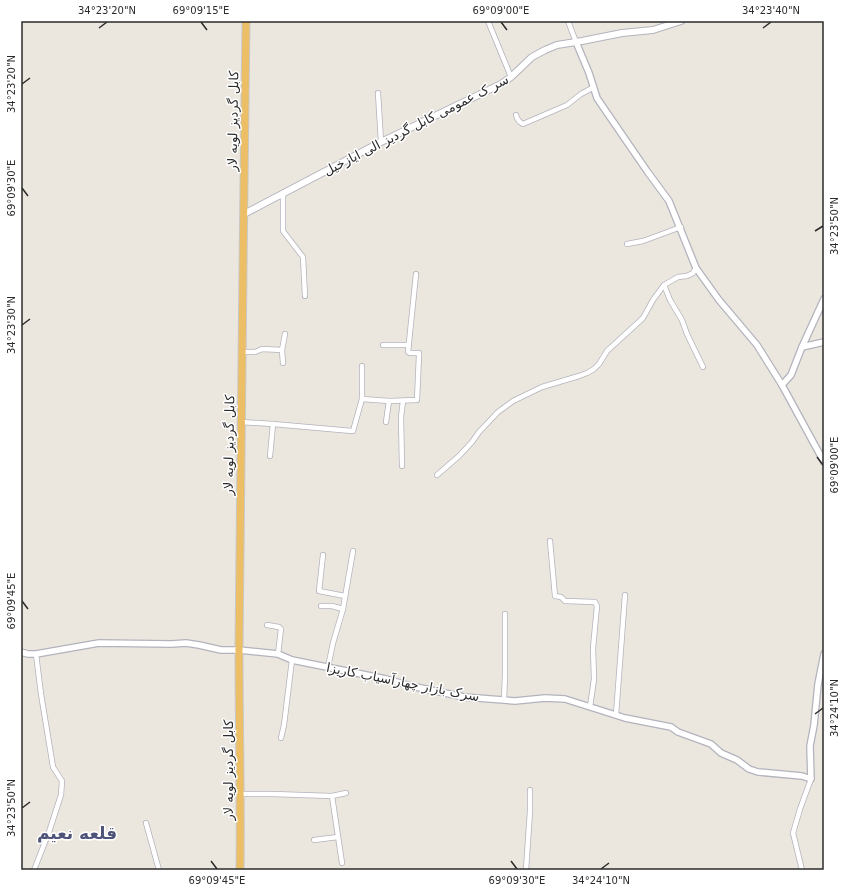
<svg xmlns="http://www.w3.org/2000/svg" width="845" height="891" viewBox="0 0 845 891" font-family="'DejaVu Sans',Vazirmatn,sans-serif">
<rect width="100%" height="100%" fill="#ece7de"/>
<g fill="none" stroke-linecap="round" stroke-linejoin="round">
<!-- minor casing -->
<g stroke="#b2b3bd" stroke-width="6">
<g id="minor">
<polyline points="488,21 511,77"/>
<polyline points="568,21 576,42"/>
<polyline points="378,93 381,142"/>
<path d="M516,115C517,119 519,122 523,124L567,105L581,94L594,87"/>
<polyline points="283,194 283,231 303,257 305,296"/>
<polyline points="627,244 643,241 681,227"/>
<polyline points="664,285 670,300 682,320 687,334 703,367"/>
<polyline points="383,345 409,345"/>
<polyline points="242,352 255,352 262,349 282,350"/>
<polyline points="283,363 282,350 285,334"/>
<polyline points="362,399 389,401 417,400 419,355 419,353 410,353 408,352 416,274"/>
<polyline points="241,422 273,424 352,431 353,431 362,399 362,366"/>
<polyline points="386,422 389,401"/>
<polyline points="270,456 273,424"/>
<polyline points="402,466 401,417 403,401"/>
<polyline points="437,475 459,456 472,442 479,432 498,412 513,401 542,387 579,376 587,373 594,369 599,364 607,351 643,318 653,300 664,285 678,277 687,276 693,273 696,268"/>
<polyline points="550,541 555,596 561,597 565,601 595,602 597,606 593,648 594,679 590,707"/>
<polyline points="323,555 319,591 345,596"/>
<polyline points="321,606 332,606 343,609"/>
<polyline points="267,625 279,627 281,629 278,654"/>
<polyline points="328,667 333,643 343,609 353,551"/>
<polyline points="504,700 505,675 505,614"/>
<polyline points="616,715 625,595"/>
<polyline points="281,738 284,725 292,660"/>
<polyline points="241,794 272,794 332,796 346,793"/>
<polyline points="332,796 342,863"/>
<polyline points="146,823 159,870"/>
<polyline points="314,840 338,837"/>
<polyline points="34,870 49,832 61,795 62,781 53,767 41,694 36,654"/>
<polyline points="526,870 530,811 530,790"/>
<polyline points="802,870 793,833 800,809 811,779"/>
</g>
</g>
<!-- tertiary casing -->
<g stroke="#b2b3bd" stroke-width="8">
<g id="tertiary">
<polyline points="576,42 589,73 597,98 601,104 647,171 669,201 696,268 719,300 757,345 782,385"/>
<polyline points="824,299 802,347 791,375 782,385 824,462"/>
<polyline points="802,347 824,342"/>
<polyline points="21,652 28,654 36,654 99,643 171,644 186,643 199,645 221,650 239,650 278,654 292,660 386,679 411,686 464,697 515,701 545,698 565,699 625,718 671,727 678,732 711,744 721,753 737,760 749,769 758,772 802,776 811,779 810,746 814,725 818,684 824,654"/>
</g>
</g>
<!-- secondary casing -->
<g stroke="#b2b3bd" stroke-width="8">
<polyline id="secondary" points="244,214 381,142 501,84 511,77 532,57 545,50 557,45 582,41 622,33 653,30 681,21"/>
</g>
<!-- trunk casing -->
<g stroke="#c8c8c8" stroke-width="9">
<path id="trunk" d="M240,870C241,796 239,722 239,648C240,439 244,230 246,21"/>
</g>
<!-- minor -->
<use href="#minor" stroke="#fff" stroke-width="4.5"/>
<!-- tertiary -->
<use href="#tertiary" stroke="#fff" stroke-width="5.5"/>
<!-- secondary -->
<use href="#secondary" stroke="#fff" stroke-width="6"/>
<!-- trunk -->
<use href="#trunk" stroke="#ecbe66" stroke-width="7"/>
</g>
<!-- ticks -->
<path fill="none" stroke="#2b2b2b" stroke-width="1.5" d="M201,22L207,30M501,22L507,30M99,28L107,22M763,28L771,22M22,84L30,78M22,188L28,196M815,231L823,226M22,325L30,319M817,457L823,465M22,601L28,609M815,714L823,708M22,808L30,802M211,861L217,869M511,861L517,869M601,869L609,863"/>
<g text-anchor="middle" dominant-baseline="central" stroke-width="3" stroke-linejoin="round" paint-order="stroke">
<!-- street labels -->
<g font-size="13" fill="#2b2b2b" stroke="#fff">
<text transform="translate(233 121) rotate(-89)">کابل گردیز لویه لار</text>
<text transform="translate(416 125) rotate(-27)">سر ک عمومی کابل گردیز الی ایازخیل</text>
<text transform="translate(229 445) rotate(-89)">کابل گردیز لویه لار</text>
<text transform="translate(403 682) rotate(11)">سرک بازار چهارآسیاب کاریزا</text>
<text transform="translate(228 770) rotate(-90)">کابل گردیز لویه لار</text>
</g>
<!-- district labels -->
<g font-size="17" font-weight="bold" fill="#4e5378" stroke="#fff">
<text x="77" y="833">قلعه نعيم</text>
</g>
</g>
<!-- border -->
<rect width="845" height="891" fill="none" stroke="#ffffff" stroke-width="44"/>
<rect x="22" y="22" width="801" height="847" fill="none" stroke="#2b2b2b" stroke-width="1.5"/>
<g font-size="10" text-anchor="middle" fill="#2b2b2b">
<text x="107" y="14">34°23'20"N</text>
<text x="201" y="14">69°09'15"E</text>
<text x="501" y="14">69°09'00"E</text>
<text x="771" y="14">34°23'40"N</text>
<text transform="translate(11 84) rotate(-90)" y="4">34°23'20"N</text>
<text transform="translate(11 188) rotate(-90)" y="4">69°09'30"E</text>
<text transform="translate(834 226) rotate(-90)" y="4">34°23'50"N</text>
<text transform="translate(11 325) rotate(-90)" y="4">34°23'30"N</text>
<text transform="translate(834 465) rotate(-90)" y="4">69°09'00"E</text>
<text transform="translate(11 601) rotate(-90)" y="4">69°09'45"E</text>
<text transform="translate(834 708) rotate(-90)" y="4">34°24'10"N</text>
<text transform="translate(11 808) rotate(-90)" y="4">34°23'50"N</text>
<text x="217" y="884">69°09'45"E</text>
<text x="517" y="884">69°09'30"E</text>
<text x="601" y="884">34°24'10"N</text>
</g>
</svg>
